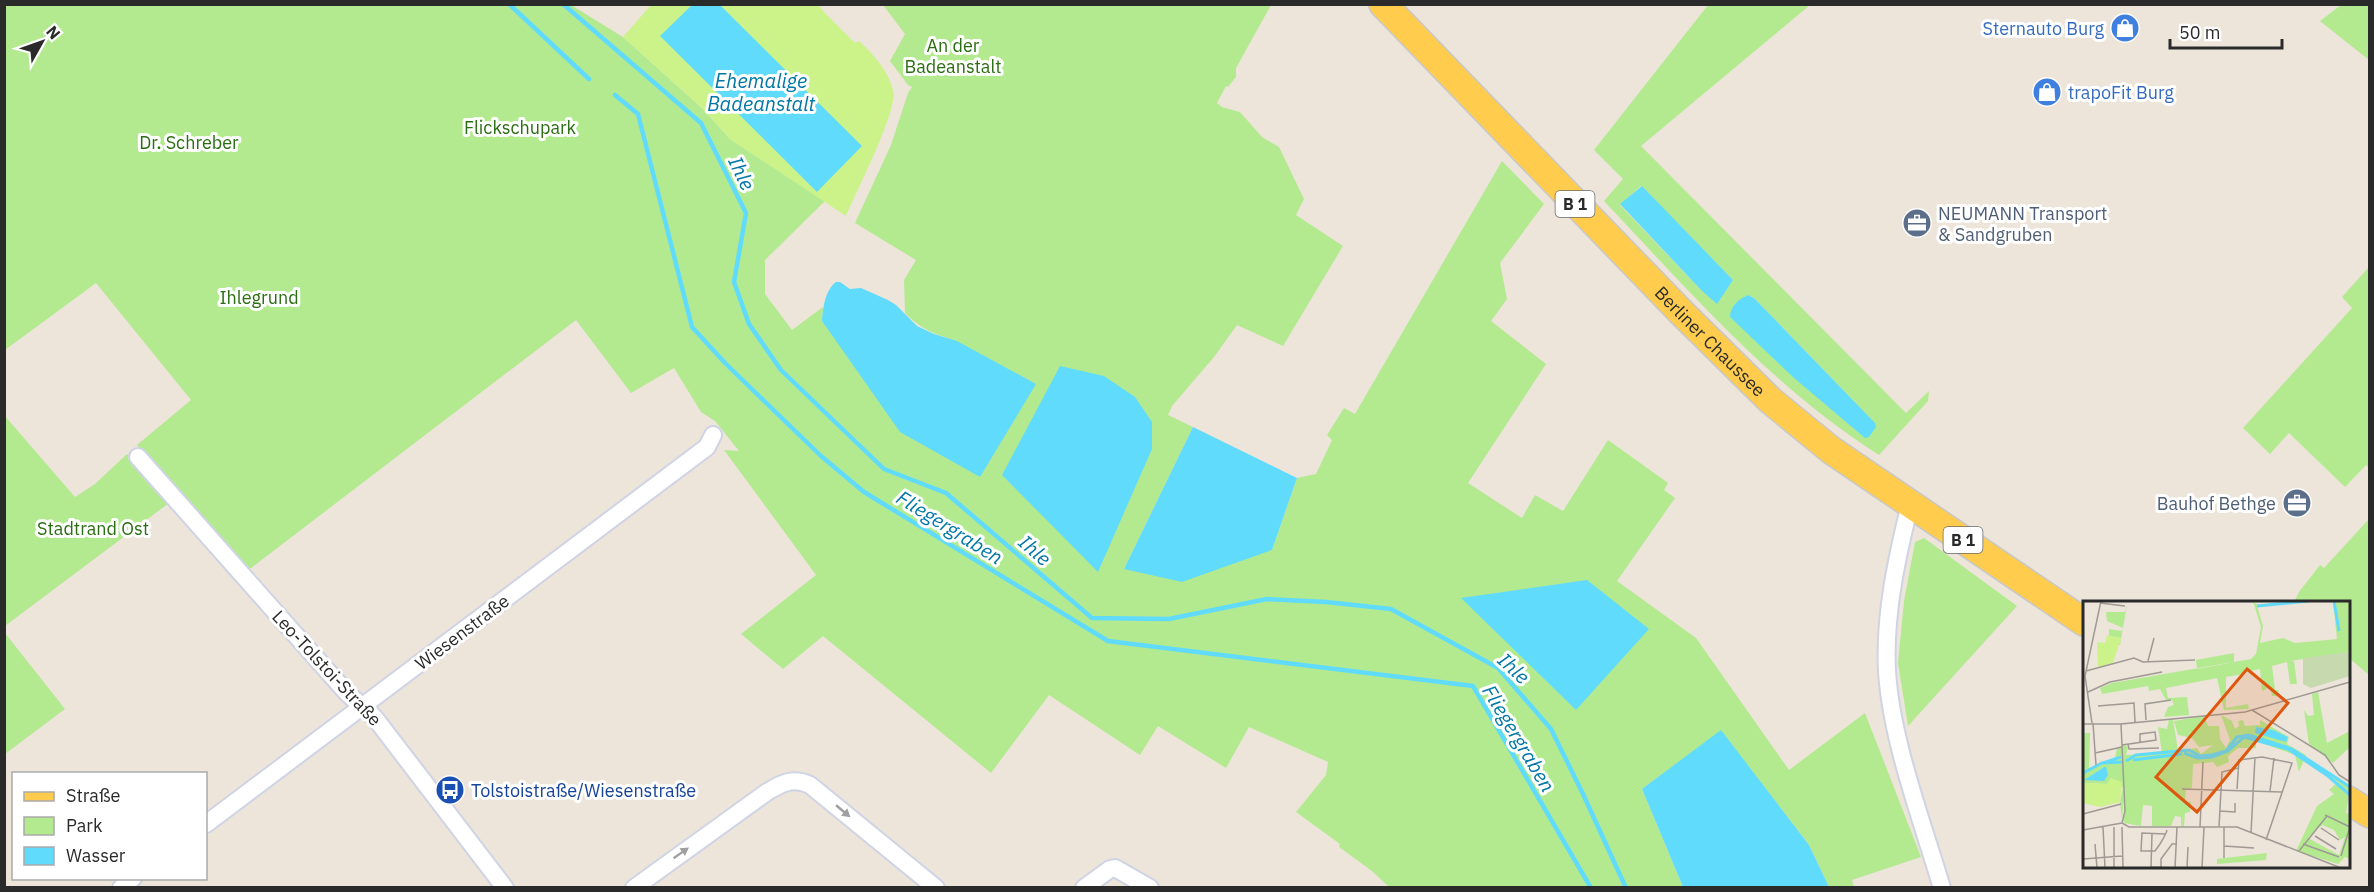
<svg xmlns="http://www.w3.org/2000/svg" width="2374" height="892" viewBox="0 0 2374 892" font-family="'IBM Plex Sans',sans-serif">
<rect width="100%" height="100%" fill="#ede4da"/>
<!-- green -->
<g fill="#b3ea90" fill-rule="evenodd">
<path d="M5,5H571L623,37L703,109L730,139L825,201L765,260V294L792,330L823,307L822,322L957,341C936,335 920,329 905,313L904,280L916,260L855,223L891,145L908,93L912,87L908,85L890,61L905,34L883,5H1271L1236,68V77L1228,87L1226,86L1217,103L1222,107L1240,112L1262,137L1279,147L1304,199L1296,215L1343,246L1283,346L1237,325L1214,357L1172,406L1168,415L1193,427L1124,569L1272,550L1297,478L1316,474L1332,440L1327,435L1344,408L1355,414L1502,161L1544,204L1500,263L1507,299L1491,321L1546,364L1468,483L1522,518L1535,495L1563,511L1608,440L1668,483L1664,490L1675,498L1617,581L1696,638L1789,770L1865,713L1921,857L1852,880L1854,887H1829L1809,845L1721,731L1642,789L1683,887L1545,888L1543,886L1540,888L1389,887L1372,871L1339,847L1340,844L1296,812L1326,775L1328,762L1249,727L1226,768L1158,726L1140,755L1049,695L991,773L823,636L783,669L741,634L816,575L724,450L739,451L715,421L701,412L674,368L631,393L576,320L247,571L137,445L191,400L96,283L5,350Z"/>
<path d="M1708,5H1810L1641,146L1906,413L1929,391L1928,401L1879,455C1773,388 1690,292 1604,201L1623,179L1594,150ZM1641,186L1733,280L1717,303L1702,291L1620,205ZM1748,295L1754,298L1875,423Z"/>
<polygon points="2341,5 2369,5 2369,60 2320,21"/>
<polygon points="2369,267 2369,468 2366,465 2345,487 2289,433 2270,454 2243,428 2352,308 2342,297"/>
<polygon points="4,415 75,497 95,484 127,454 169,503 5,626"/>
<polygon points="2369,519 2369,675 2349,658 2348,602 2294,602 2299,592 2320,565 2324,568"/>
<polygon points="1924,538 2017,606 1908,726 1898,663 1904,601 1915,542"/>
<polygon points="5,633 65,709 5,754"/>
</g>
<!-- pitch -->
<path fill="#ccf38a" d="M651,5H819L824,12L855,43L859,41C873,54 888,70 893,90C899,109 855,194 846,216L730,139L703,109L623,37Z"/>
<!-- water -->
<g fill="#61dbfb">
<polygon points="692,5 720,5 862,146 817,192 660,36"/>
<polygon points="1642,186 1733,280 1717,304 1702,291 1620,204"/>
<path d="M836,282H840L850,289L861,288L888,300L896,305L917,326L934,334L957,341L1036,384L980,477L900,432L822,321C823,308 825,290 836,282Z"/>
<path d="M1748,295L1754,298L1875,423L1876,427L1869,437L1865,438L1794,378L1730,317C1730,306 1739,299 1748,295Z"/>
<polygon points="1060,366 1104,376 1135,397 1152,422 1152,449 1098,572 1002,475"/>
<polygon points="1193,427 1297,478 1272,550 1182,582 1124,569"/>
<polygon points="1587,580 1649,629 1576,710 1461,598"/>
<polygon points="1721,730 1809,845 1829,887 1683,887 1642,789"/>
</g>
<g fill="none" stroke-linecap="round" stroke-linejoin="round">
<!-- stream -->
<g stroke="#61dbfb" stroke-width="4.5">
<polyline points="509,4 589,79"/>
<polyline points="563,4 701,123 746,213 734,282 749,324 781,370 884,469 946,493 1092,618 1169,619 1267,599 1326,602 1391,609 1498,668 1551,729 1583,794 1626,888"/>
<polyline points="615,95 638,114 692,327 726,364 821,456 864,492 1108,641 1473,686 1591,888"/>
</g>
<!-- minor casing -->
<g stroke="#cfd4e4" stroke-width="20">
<g id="minor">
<polyline points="138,457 347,693 375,718 505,888"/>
<path d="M1910,504C1897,557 1884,615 1887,671C1891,739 1922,821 1942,888"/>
<polyline points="206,824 707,447 713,435"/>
<polyline points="121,888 133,878"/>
<path d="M634,888L767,792C782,783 793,777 810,785L936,888"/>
<polyline points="1084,888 1110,869 1115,868 1150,888"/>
</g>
</g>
<!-- primary casing -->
<g stroke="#c8c8c8" stroke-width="30">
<g id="primary">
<path id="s1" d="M1383,4L1680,311L1770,400L1831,450L2084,622"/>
<polyline points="2348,800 2370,814"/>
</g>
</g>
<!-- minor -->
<use href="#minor" stroke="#fff" stroke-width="16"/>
<!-- primary -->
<use href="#primary" stroke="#ffcc4d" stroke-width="27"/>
</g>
<!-- one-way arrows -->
<defs><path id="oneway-solid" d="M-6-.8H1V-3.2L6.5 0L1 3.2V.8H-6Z" transform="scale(1.5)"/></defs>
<g fill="#9f9f9f">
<use href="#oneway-solid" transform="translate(843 811) rotate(40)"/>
<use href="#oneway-solid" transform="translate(681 853) rotate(-35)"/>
</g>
<!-- icons -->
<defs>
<g id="shop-disc" transform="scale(1.5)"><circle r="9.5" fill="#3f7fe0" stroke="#fff"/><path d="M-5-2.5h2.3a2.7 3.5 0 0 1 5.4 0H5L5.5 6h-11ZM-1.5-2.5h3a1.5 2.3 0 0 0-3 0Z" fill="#fff"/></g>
<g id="office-disc" transform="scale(1.5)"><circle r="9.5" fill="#5c6f8a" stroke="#fff"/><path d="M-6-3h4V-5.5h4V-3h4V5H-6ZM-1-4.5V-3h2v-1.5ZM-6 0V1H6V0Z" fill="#fff"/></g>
<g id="bus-disc" transform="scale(1.5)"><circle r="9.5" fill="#1a4fb4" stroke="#fff"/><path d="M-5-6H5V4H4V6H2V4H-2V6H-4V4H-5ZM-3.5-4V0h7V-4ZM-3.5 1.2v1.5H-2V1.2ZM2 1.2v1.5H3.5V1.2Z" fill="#fff"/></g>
</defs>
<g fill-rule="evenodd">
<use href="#shop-disc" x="2125" y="28"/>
<use href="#shop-disc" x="2047" y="92"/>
<use href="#office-disc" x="1917" y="223"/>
<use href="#office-disc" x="2297" y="503"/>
<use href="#bus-disc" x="450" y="790"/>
</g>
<g text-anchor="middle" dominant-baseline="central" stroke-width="6" stroke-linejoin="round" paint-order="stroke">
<!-- shield labels -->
<g fill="#fff" stroke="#6a6a6a" stroke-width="1.5">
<rect x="1555.5" y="191" width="39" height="26" rx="4.5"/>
<rect x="1943.5" y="527" width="39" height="26" rx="4.5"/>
</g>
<g font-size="16" font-weight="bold" fill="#2a2a2a">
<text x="1575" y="204">B 1</text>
<text x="1963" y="540">B 1</text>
</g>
<!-- shop labels -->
<g font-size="18" fill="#366cbe" stroke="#fff" text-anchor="end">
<text x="2104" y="28">Sternauto Burg</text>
<text x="2068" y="92" text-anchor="start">trapoFit Burg</text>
</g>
<!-- park labels -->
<g font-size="18" fill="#2a6e12" stroke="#fff">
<text x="953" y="45">An der<tspan x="953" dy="21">Badeanstalt</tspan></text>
<text x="520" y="127">Flickschupark</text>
<text x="189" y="142">Dr. Schreber</text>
<text x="259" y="297">Ihlegrund</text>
<text x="93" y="528">Stadtrand Ost</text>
</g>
<!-- service labels -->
<g font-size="18" fill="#4e5e75" stroke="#fff" text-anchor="start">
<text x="1938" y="213">NEUMANN Transport<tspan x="1938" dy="21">&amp; Sandgruben</tspan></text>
<text x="2276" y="503" text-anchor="end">Bauhof Bethge</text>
</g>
<!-- street labels -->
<g font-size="18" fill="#2a2a2a" stroke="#fff">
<text stroke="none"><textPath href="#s1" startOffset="470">Berliner Chaussee</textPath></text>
<text transform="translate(462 632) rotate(-37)">Wiesenstraße</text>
<text transform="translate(327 668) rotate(47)">Leo-Tolstoi-Straße</text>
</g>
<!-- transit labels -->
<g font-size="18" fill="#164399" stroke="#fff" text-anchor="start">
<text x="471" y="790">Tolstoistraße/Wiesenstraße</text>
</g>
<!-- water labels -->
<g font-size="20" font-style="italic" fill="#0077a7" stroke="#fff">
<text x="761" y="80">Ehemalige<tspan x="761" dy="23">Badeanstalt</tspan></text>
<text transform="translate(742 173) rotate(64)">Ihle</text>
<text transform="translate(950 527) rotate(32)">Fliegergraben</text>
<text transform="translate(1035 550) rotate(41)">Ihle</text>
<text transform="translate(1514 668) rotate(43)">Ihle</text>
<text transform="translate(1519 738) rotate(59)">Fliegergraben</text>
</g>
</g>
<!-- overview -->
<g transform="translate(2083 601)">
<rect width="267" height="267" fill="#ede4da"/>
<path d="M170,0L174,4L229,0L174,5L180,25L177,42L200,37L212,42L254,38L250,0H267V51L207,60H211L214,83H207L204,61L189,65L192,89H196L193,95H189L187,86L179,90L177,68L163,71V66L161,73L143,76V107L165,103L166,108L141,109L134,77L83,87L85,97L104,96L106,114L81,116L85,106L91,104L89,99H83L77,88L66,90L65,85L19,93L17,87L29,82L168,58L173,53L178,26ZM44,4L37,44H36L38,37L26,35V28L39,30L40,27L24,20L23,11H42ZM151,52V61L114,68L113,59ZM235,91L244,142L267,130V146L250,162L226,143L221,109L225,115L231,114L229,93ZM138,114L149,120L152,128L156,125L155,120L160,119L162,125L177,124V119L206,136L204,143L223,154L216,171L212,154L173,140V147H155L145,155L146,161L134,166L130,161L110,163L109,187L103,188L102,200L108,201L107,211L102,212L101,225H98V216L92,215L88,225H69V205L60,204L58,225L41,222V195L39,219L37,201L40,187L28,177L24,183L0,182L1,132H7L6,168L32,157L34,147L41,144L45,146L43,154L79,152L75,126L84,128L86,118H90L95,150L114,147L118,153L130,144L116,146L109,137L95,134L91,120L121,115L125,125H136L137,138L143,147L147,139ZM249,173L267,187L263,212L267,213V258L262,256L255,263L213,250L234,205L251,193L246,189L255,181L246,175ZM239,224L251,229L257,239L262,236L256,254L225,237ZM184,252L183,259L134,263V258Z" fill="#b3ea90" fill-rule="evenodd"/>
<path d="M267,51V75L228,87L220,83V57Z" fill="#c6d9af"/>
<path d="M24,34L38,37L30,62L15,66L14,41L22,42ZM28,177L39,181L37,201L17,206L0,202V182L24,183Z" fill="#ccf38a"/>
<path d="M173,126L190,129L205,136L203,141L172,132ZM23,165L25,174L21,180L1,179Z" fill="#61dbfb"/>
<path fill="none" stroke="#61dbfb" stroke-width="3" d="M251,0L256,30M174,5L225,0M101,152L115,157L129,156L145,150L161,136L205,148L245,175M50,159L99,153M43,160L53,154L106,149L117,155L129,154L143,150L154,136L166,134L209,148L267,186M20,162L38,156M0,172L19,162L39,161M245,175L267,194"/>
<path fill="none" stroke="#9f9a94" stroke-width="1.5" d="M17,2L42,5M65,60L71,37M3,70L51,57L60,61L112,59M5,91L27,81L79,71M15,105L51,102L52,121M169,109L242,154L256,174L267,181M63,119L62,103L88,99M9,122L2,75L18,0M10,122L13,164M0,123H38M45,143L46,148L76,147M39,144L73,139L72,131L57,133V141M12,152L39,146M0,159V123M99,188L199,191M154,188L156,159L179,156L209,162L183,239M187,190L191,157M137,210L152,211V202M0,213L38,203M242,214L267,226L258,255M39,222L42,210L38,123L162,111L267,81M39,222L46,226H154L258,267M20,226L22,267M31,226V267M39,226L40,267M117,226L120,161M136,226L139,171L155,167M238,227L256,239M0,229L39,222M168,232L172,156M82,233L59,232L58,250H72L77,243L80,238L83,232L84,229M232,235L253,248M12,243L14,267M220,243L256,256M141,245L171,247M216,250L244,215M141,257V226M0,258L39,255M68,266L92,267M78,266V258L89,243H94M68,267L69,232M92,267L94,226M104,267L105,246M119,267L121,226"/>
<path fill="#de570e" fill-opacity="0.15" stroke="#de570e" stroke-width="3" d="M164,68L205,102L114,211L73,176Z"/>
<rect width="267" height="267" fill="none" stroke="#2a2a2a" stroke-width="3"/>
</g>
<!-- border -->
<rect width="2374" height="892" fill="none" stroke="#2a2a2a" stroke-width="12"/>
<!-- legend -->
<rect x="12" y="772" width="195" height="108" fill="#ffffff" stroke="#aaaaaa" stroke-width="1.5"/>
<rect x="24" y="792" width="30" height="9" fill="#ffcc4d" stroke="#aaaaaa" stroke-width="1.5"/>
<text x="66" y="802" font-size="18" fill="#2a2a2a">Straße</text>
<rect x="24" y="817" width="30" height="18" fill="#b3ea90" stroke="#aaaaaa" stroke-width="1.5"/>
<text x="66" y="832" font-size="18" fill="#2a2a2a">Park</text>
<rect x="24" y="847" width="30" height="18" fill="#61dbfb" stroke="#aaaaaa" stroke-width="1.5"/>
<text x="66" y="862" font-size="18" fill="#2a2a2a">Wasser</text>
<!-- north arrow -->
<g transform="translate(42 42) rotate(50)" stroke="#ffffff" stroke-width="4.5" paint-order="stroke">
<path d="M0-4.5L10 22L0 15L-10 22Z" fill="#2a2a2a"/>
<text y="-9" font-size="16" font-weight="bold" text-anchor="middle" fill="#2a2a2a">N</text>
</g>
<!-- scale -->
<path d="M2170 39v9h112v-9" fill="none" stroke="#2a2a2a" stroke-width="3"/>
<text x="2179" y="39" font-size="18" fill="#2a2a2a" stroke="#ffffff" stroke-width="4.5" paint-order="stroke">50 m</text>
</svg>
